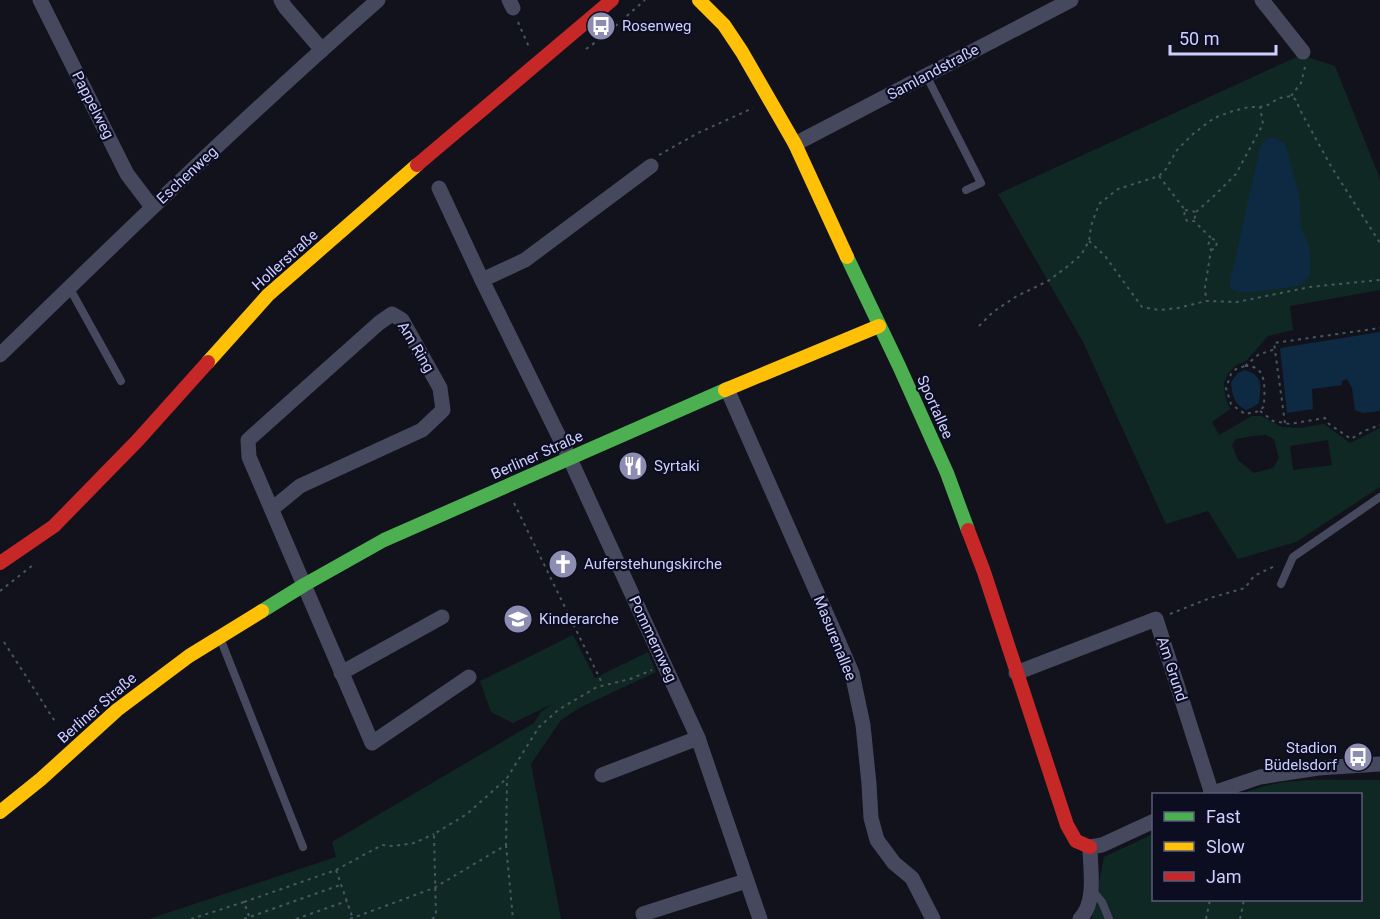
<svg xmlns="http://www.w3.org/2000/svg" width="1380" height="919" viewBox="0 0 1380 919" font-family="Roboto,sans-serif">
<rect width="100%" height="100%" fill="#12121d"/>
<!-- green -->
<g fill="#102824" fill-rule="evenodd">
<path d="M1301,55L1335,66L1380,179V290L1290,306L1293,330L1268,336L1247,360L1235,366L1227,375L1224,383L1225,396L1230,409L1212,422L1219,435L1252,416H1261L1282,427L1300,428L1324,424L1350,443L1380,428V487L1296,542L1238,559L1208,511L1166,524L1083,342L998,194ZM1266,435L1274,439L1279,458L1273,468L1254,473L1238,460L1232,445L1236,439L1253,436ZM1328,440L1332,465L1293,470L1290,446Z"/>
<polygon points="573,635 595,678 648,652 656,672 581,707 561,720 531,764 561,919 149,919 336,857 332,842 534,723 541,712 552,704 513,723 491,712 480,681"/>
<path d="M1380,780V919H1092L1104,857L1153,834L1154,900H1360V794H1242C1284,775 1334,781 1380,780Z"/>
</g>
<!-- water -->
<g fill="#0d2a42">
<polygon points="1272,137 1285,143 1300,199 1301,227 1309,246 1311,262 1310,276 1305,282 1298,286 1247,293 1238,292 1231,289 1230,282 1260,147 1265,140"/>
<polygon points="1380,332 1380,411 1362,413 1355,410 1352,388 1347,379 1342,381 1342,385 1312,389 1313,409 1287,413 1280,348"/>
<path d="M1245,370C1264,377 1261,385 1259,403L1253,407L1246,410C1234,404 1232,395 1231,382L1238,373Z"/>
</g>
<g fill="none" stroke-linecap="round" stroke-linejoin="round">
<!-- path -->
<g stroke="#465861" stroke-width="2" stroke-dasharray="3 4.5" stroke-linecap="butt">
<polyline points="518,22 529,47"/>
<polyline points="586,49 604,36 645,0"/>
<polyline points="1291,96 1301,83 1305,67"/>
<polyline points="659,155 698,133 753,108"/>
<polyline points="1159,176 1185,210 1184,216 1187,221 1194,221 1211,238 1208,245 1211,250 1205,287 1206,300"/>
<polyline points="1185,210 1196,212 1194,221"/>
<polyline points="1196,212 1215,195 1236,174 1263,124 1260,107"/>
<polyline points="1089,241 1105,256 1142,307 1159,310 1178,308 1206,301 1237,302 1310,287 1380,280"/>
<polyline points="1211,250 1216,248 1217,241 1211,238"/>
<polyline points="979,326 993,312 1017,296 1048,281 1068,266 1081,255 1089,241 1091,226 1099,204 1118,189 1159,176 1166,169 1177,150 1193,134 1214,118 1233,111 1249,107 1260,107 1268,105 1279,98 1291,96 1296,100 1300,110 1332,168 1380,243"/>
<path d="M1245,366C1269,365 1264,391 1264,406L1260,411L1245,414L1231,404L1226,388L1231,374L1236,369Z"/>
<polyline points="1245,366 1258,355 1275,349"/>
<polyline points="1260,411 1273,421 1290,424 1325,418 1329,424 1351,439 1364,431 1380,425"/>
<polyline points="1285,423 1274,343 1380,328"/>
<polyline points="514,503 603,685"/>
<polyline points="0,591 33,565"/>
<polyline points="1170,614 1210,598 1245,588 1254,576 1277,565"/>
<polyline points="4,642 56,723"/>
<polyline points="506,845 513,919"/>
<polyline points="336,870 382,845 394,846 414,843 434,834"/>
<polyline points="244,902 336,870 353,919"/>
<polyline points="191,919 244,902 250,919"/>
<polyline points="244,919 340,885"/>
<polyline points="296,919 347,901"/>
<polyline points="350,919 434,888 506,845 507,778 539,727 558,710 597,687 630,679 652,670"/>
<polyline points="432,919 436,916 434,834 467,814 507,778"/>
<polyline points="1206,919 1210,900"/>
<polyline points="1240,919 1244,900"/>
</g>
<!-- lane -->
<g stroke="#46495e" stroke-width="8">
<polyline points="926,75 981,183 966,190"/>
<polyline points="69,287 121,381"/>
<polyline points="1281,584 1293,557 1380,497"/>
<polyline points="220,638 303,847"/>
<polyline points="1092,890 1102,902 1109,919"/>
</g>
<!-- street -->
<g stroke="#46495e" stroke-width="15">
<polyline points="40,0 127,174 152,207"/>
<polyline points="281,0 285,7 322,50"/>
<polyline points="509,0 513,8"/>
<polyline points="1262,0 1303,52"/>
<polyline points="795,144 1071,0"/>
<polyline points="439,188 482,280 570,459 698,738 760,919"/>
<polyline points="482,280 525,260 651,166"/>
<path d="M0,355C124,234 248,114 378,0"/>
<polyline points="727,389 837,638 852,673 863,725 869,784 871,818 877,840 894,863 912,878 933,919"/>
<polyline points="272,509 300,486 422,430 443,410 440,388 402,320 392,314 379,323 248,440 249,457 372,743 469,677"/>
<polyline points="341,673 442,617"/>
<polyline points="1016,673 1156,619 1212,794"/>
<polyline points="602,775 698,738"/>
<polyline points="1210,794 1260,777 1318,768 1380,764"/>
<polyline points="643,914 746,881"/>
<path d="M1080,919C1097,901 1090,870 1090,847L1102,845L1154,821"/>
</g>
<!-- fast -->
<g stroke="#4caf50" stroke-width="14">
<polyline points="847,257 899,366 947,473 968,530"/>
<polyline points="262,611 304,585 384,540 725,390"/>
</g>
<!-- slow -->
<g stroke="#ffc107" stroke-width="14">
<polyline points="699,0 724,25 742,52 795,144 847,257"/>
<polyline points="208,362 268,295 417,165"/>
<polyline points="725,390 879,326"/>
<polyline points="0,812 41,779 117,710 189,656 262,611"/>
</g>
<!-- jam -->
<g stroke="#c62828" stroke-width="14">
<polyline points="417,165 612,0"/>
<polyline points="968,530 984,572 1067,825 1076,841 1090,847"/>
<polyline points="0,563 54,526 138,440 208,362"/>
</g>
</g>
<!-- icons -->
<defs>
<g id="bus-disc" transform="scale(1.5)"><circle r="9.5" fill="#8c8db0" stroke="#0d0d21"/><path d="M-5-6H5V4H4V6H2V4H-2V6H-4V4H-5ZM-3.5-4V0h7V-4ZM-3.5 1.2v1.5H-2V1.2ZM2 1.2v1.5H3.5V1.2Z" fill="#fff"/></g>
<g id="restaurant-disc" transform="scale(1.5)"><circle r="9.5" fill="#8c8db0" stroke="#0d0d21"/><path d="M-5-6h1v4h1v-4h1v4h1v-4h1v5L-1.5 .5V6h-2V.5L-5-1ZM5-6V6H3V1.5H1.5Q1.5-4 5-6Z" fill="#fff"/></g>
<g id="church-disc" transform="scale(1.5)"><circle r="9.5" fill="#8c8db0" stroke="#0d0d21"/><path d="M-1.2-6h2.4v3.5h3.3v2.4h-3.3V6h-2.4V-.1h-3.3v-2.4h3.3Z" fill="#fff"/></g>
<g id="school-disc" transform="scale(1.5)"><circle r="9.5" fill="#8c8db0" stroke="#0d0d21"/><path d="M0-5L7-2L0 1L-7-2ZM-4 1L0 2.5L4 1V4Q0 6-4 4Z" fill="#fff"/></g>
</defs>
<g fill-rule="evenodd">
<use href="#bus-disc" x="601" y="26"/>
<use href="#restaurant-disc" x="633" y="466"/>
<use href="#church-disc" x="563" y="564"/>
<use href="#school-disc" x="518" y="619"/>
<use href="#bus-disc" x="1358" y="757"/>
</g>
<g text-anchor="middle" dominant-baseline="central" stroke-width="4.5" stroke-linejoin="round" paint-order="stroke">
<!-- poi labels -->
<g font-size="15" fill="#cdcfff" stroke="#0d0d21" text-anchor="start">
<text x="622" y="26">Rosenweg</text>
<text x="654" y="466">Syrtaki</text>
<text x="584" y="564">Auferstehungskirche</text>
<text x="539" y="619">Kinderarche</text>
<text x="1337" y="748" text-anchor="end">Stadion<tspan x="1337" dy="17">Büdelsdorf</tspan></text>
</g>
<!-- street labels -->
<g font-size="15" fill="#cdcfff" stroke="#0d0d21">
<text transform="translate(933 72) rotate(-28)">Samlandstraße</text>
<text transform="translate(93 105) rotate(63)">Pappelweg</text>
<text transform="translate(187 175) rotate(-43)">Eschenweg</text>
<text transform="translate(285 260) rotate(-42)">Hollerstraße</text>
<text transform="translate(416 347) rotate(59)">Am Ring</text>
<text transform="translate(935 407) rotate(66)">Sportallee</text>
<text transform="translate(537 455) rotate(-24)">Berliner Straße</text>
<text transform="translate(835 638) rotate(68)">Masurenallee</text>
<text transform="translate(653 639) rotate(65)">Pommernweg</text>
<text transform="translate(1172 669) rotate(72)">Am Grund</text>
<text transform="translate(97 708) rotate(-41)">Berliner Straße</text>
</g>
</g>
<!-- legend -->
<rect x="1152" y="793" width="210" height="108" fill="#0d0d21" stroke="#5a5b7a" stroke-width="1.5"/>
<rect x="1164" y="812" width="30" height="9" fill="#4caf50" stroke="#5a5b7a" stroke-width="1.5"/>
<text x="1206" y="823" font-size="18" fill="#cdcfff">Fast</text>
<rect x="1164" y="842" width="30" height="9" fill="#ffc107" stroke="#5a5b7a" stroke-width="1.5"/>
<text x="1206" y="853" font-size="18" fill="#cdcfff">Slow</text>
<rect x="1164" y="872" width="30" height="9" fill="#c62828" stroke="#5a5b7a" stroke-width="1.5"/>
<text x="1206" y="883" font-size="18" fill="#cdcfff">Jam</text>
<!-- scale -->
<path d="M1170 45v9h106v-9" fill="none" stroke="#cdcfff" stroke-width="3"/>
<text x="1179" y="45" font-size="18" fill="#cdcfff" stroke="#0d0d21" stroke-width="4.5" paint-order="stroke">50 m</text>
</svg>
